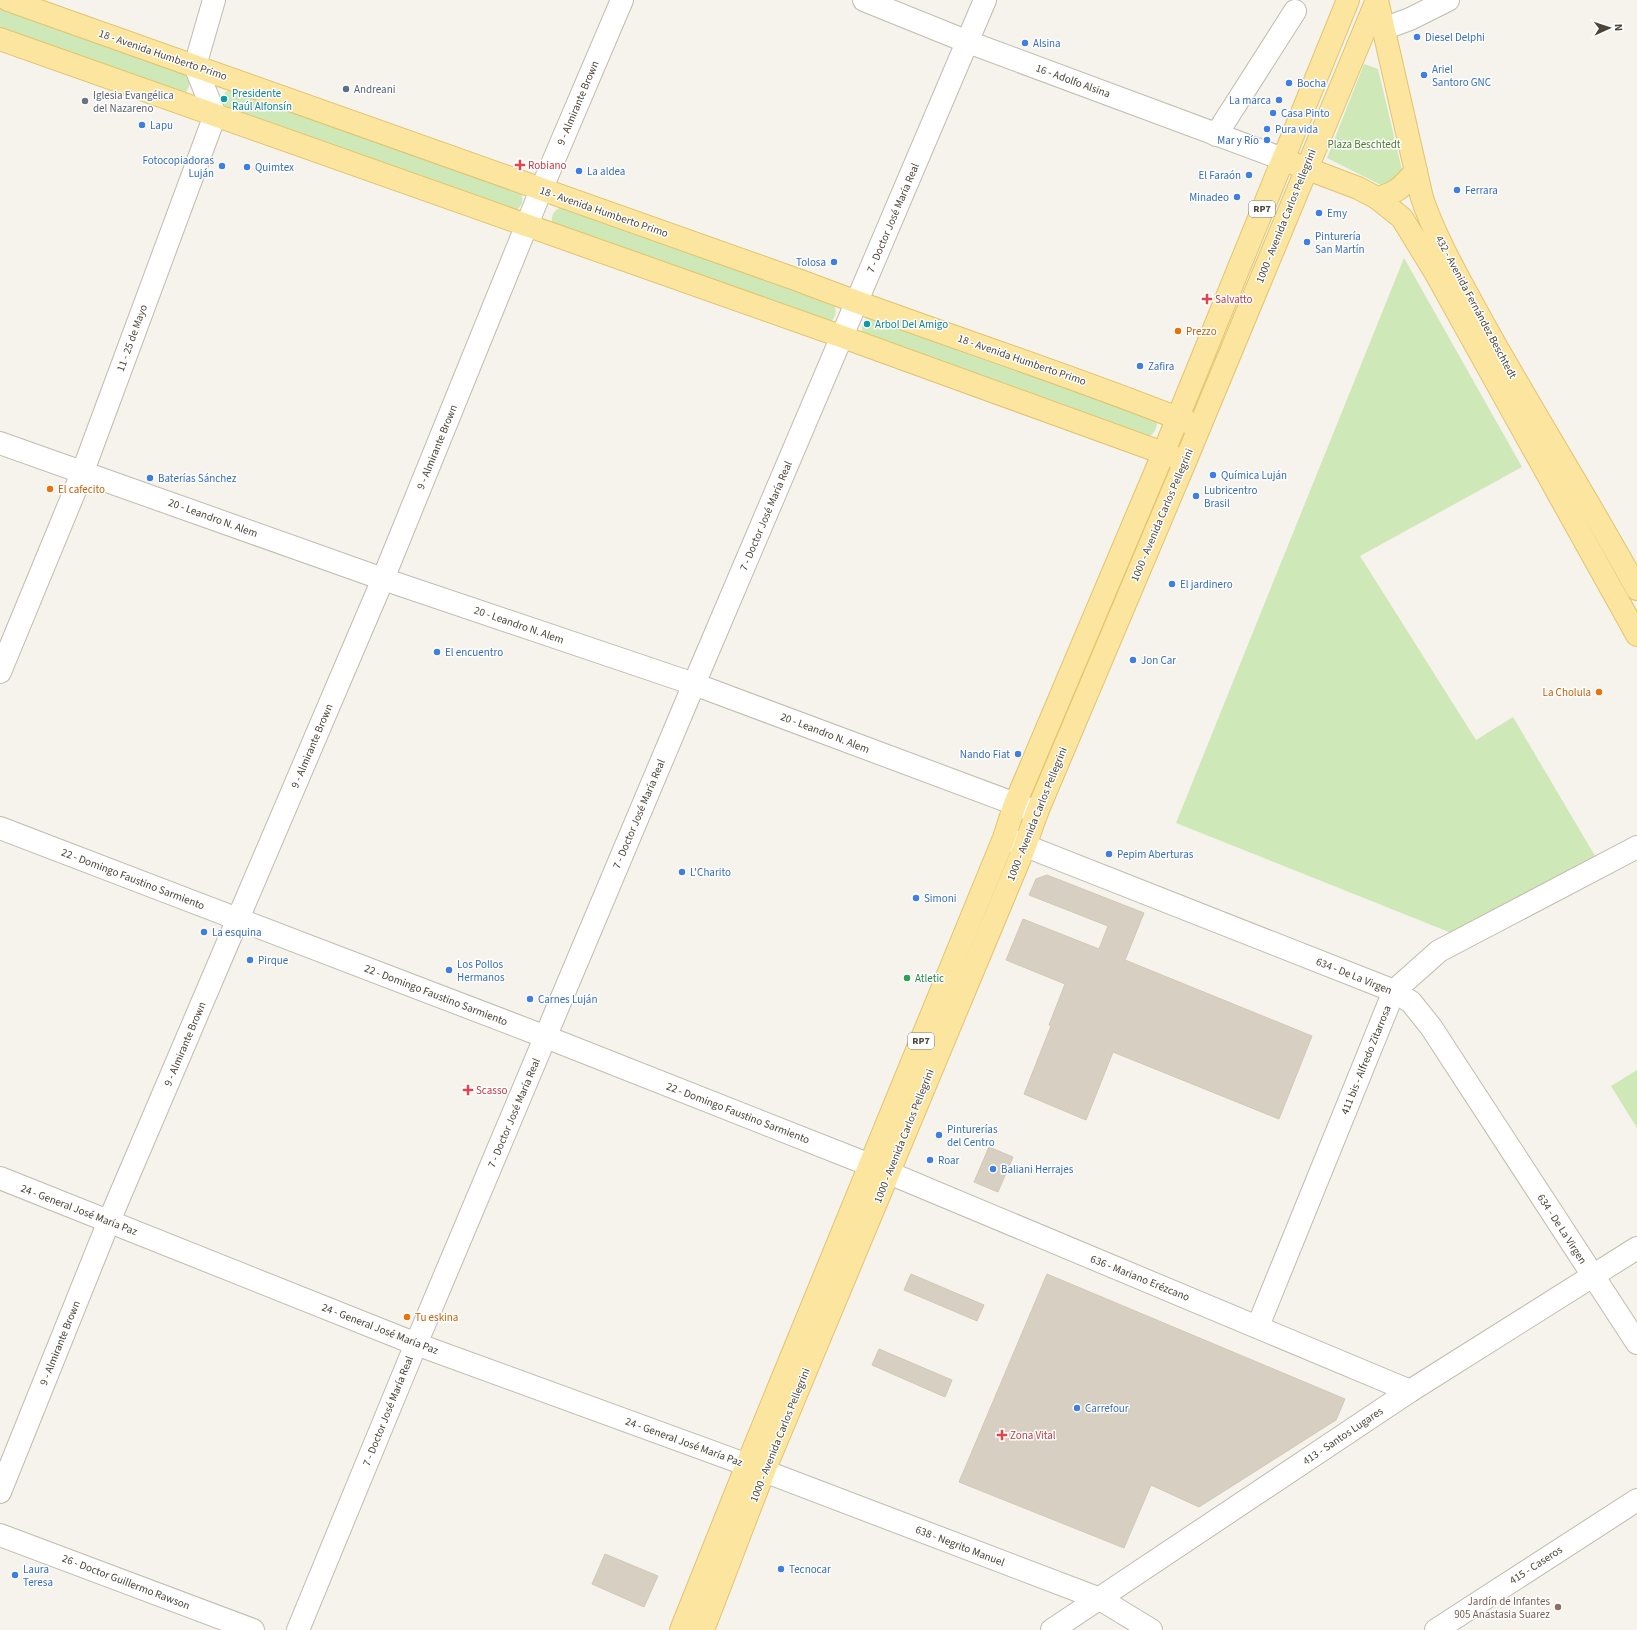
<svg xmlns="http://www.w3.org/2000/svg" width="1637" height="1630" viewBox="0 0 1637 1630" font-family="'Source Sans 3',sans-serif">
<rect width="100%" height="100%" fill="#f5f3ec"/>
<!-- green -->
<g fill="#cfe8b7">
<path d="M0,8L181,70C193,77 192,88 181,96L0,34Z"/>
<polygon points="1364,64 1378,69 1403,174 1389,189 1327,158"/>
<path d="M231,89L519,190C525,199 523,206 514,212L224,112C219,102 220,94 231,89Z"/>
<path d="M561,207L833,302C838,312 836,319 827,324L554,229C550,219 551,212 561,207Z"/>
<polygon points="1404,258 1522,467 1360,556 1476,740 1513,717 1598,861 1459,936 1176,823"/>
<path d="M871,315L1157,421C1157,429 1155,433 1148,437L864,338C860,328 861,320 871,315Z"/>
<polygon points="1637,1070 1637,1128 1611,1086"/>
</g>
<!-- building -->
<g fill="#d7cfc1" stroke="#d2c8b5">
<polygon points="1047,875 1144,913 1125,960 1312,1036 1279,1119 1113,1052 1086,1120 1024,1094 1051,1026 1049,1025 1065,984 1006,960 1023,919 1099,949 1108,926 1029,895 1036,879"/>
<polygon points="989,1147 1013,1157 998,1192 974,1182"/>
<polygon points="911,1274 984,1305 977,1321 904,1290"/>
<polygon points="1047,1274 1345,1399 1336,1420 1199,1507 1151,1485 1124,1548 959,1482"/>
<polygon points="879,1349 952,1380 945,1397 872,1365"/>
<polygon points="605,1554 658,1576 644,1607 592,1584"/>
</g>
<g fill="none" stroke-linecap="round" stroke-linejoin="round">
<!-- minor casing -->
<g stroke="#c1bbae" stroke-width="24">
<g id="minor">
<polyline points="864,0 968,42 1283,159"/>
<polyline points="1383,29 1410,19 1448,0"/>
<polyline points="1216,135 1295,11"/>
<polyline points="0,443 383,579 694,684 1037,812"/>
<polyline points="0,672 83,471 215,115 195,66 214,0"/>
<polyline points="0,828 546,1037 870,1165 1410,1391"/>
<polyline points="1008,839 1394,991 1411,1002 1431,1027 1637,1343"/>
<polyline points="0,1178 416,1344 764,1471 1100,1599 1151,1630"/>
<polyline points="1258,1326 1394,991 1439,951 1637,847"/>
<polyline points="0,1492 109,1221 383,579 541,190 622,0"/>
<polyline points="0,1535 253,1630"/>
<polyline points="298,1630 416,1344 694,684 985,0"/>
<polyline points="1052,1630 1410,1391 1637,1248"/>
<polyline points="1436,1630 1637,1500"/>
</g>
</g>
<!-- major casing -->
<g stroke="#e1c46e" stroke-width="24">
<g id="major">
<path d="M8,0L798,280C928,330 1061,371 1190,423"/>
<path d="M1377,0L1422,198C1437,242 1461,282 1483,323C1533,413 1588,499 1637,589"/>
<polyline points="0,39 843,337 1177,458"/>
<polyline points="1292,163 1358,188 1377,198 1402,218 1435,272 1637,635"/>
<path d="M1377,198C1397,193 1402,187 1416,171"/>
<polyline points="681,1630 747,1465 1004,838 1015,804 1163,454 1348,0"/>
<polyline points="703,1630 764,1471 1025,846 1037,812 1185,462 1377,0"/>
</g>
</g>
<!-- minor -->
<use href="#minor" stroke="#fff" stroke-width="22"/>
<!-- major -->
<use href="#major" stroke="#fbe59f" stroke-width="22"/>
</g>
<!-- markers -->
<g fill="#3f7fe0" stroke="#fff" stroke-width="1.5">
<circle cx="1417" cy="37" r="4"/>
<circle cx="1025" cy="43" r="4"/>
<circle cx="1424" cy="75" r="4"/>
<circle cx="1289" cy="83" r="4"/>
<circle cx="1279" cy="100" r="4"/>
<circle cx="1273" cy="113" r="4"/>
<circle cx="142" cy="125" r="4"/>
<circle cx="1267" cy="129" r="4"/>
<circle cx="1267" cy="140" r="4"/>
<circle cx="222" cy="166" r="4"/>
<circle cx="247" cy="167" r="4"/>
<circle cx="579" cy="171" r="4"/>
<circle cx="1249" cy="175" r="4"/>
<circle cx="1457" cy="190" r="4"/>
<circle cx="1237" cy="197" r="4"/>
<circle cx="1319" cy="213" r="4"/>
<circle cx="1307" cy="242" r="4"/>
<circle cx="834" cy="262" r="4"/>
<circle cx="1140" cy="366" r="4"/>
<circle cx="1213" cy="475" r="4"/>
<circle cx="150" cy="478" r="4"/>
<circle cx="1196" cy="496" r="4"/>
<circle cx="1172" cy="584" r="4"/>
<circle cx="437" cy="652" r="4"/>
<circle cx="1133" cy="660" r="4"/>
<circle cx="1018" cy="754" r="4"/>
<circle cx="1109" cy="854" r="4"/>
<circle cx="682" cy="872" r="4"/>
<circle cx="916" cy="898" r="4"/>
<circle cx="204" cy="932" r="4"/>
<circle cx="250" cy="960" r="4"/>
<circle cx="449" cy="970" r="4"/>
<circle cx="530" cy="999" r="4"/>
<circle cx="939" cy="1135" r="4"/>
<circle cx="930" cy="1160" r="4"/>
<circle cx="993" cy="1169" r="4"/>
<circle cx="1077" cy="1408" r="4"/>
<circle cx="781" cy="1569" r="4"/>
<circle cx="15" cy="1575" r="4"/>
</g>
<circle fill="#5c6f8a" stroke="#fff" stroke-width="1.5" cx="346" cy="89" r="4"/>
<g fill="#0f9aa8" stroke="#fff" stroke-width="1.5">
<circle cx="224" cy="99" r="4"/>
<circle cx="867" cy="324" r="4"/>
</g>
<circle fill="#6b7280" stroke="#fff" stroke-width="1.5" cx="85" cy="101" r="4"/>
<g fill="#e0444e" stroke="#fff" stroke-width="1.5">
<path d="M518 159h4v4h4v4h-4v4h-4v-4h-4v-4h4z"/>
<path d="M1205 293h4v4h4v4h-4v4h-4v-4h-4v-4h4z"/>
<path d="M466 1084h4v4h4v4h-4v4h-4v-4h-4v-4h4z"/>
<path d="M1000 1429h4v4h4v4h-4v4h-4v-4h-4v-4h4z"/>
</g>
<g fill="#e8710a" stroke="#fff" stroke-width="1.5">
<circle cx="1178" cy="331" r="4"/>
<circle cx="50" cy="489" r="4"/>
<circle cx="1599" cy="692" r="4"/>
<circle cx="407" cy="1317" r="4"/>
</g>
<circle fill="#2e9e5b" stroke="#fff" stroke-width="1.5" cx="907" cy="978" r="4"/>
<circle fill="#8d6e63" stroke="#fff" stroke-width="1.5" cx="1558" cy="1607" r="4"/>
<g text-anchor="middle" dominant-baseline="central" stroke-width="3" stroke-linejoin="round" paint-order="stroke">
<!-- shield labels -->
<g fill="#fff" stroke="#807c74" stroke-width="1">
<rect x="1249" y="201" width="26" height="16" rx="3"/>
<rect x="908" y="1033" width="26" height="16" rx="3"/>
</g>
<g font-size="10" font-weight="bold" fill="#4a4439">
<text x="1262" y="209">RP7</text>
<text x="921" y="1041">RP7</text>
</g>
<!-- shop labels -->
<g font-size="11" fill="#366cbe" stroke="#fff" text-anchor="start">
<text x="1425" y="37">Diesel Delphi</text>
<text x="1033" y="43">Alsina</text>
<text x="1432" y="69">Ariel<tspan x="1432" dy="13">Santoro GNC</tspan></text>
<text x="1297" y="83">Bocha</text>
<text x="1271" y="100" text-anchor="end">La marca</text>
<text x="1281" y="113">Casa Pinto</text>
<text x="150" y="125">Lapu</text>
<text x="1275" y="129">Pura vida</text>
<text x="1259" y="140" text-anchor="end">Mar y Río</text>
<text x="214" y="160" text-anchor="end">Fotocopiadoras<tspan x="214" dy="13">Luján</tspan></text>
<text x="255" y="167">Quimtex</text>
<text x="587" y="171">La aldea</text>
<text x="1241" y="175" text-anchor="end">El Faraón</text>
<text x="1465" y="190">Ferrara</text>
<text x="1229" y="197" text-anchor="end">Minadeo</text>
<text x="1327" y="213">Emy</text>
<text x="1315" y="236">Pinturería<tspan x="1315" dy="13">San Martín</tspan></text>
<text x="826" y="262" text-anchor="end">Tolosa</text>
<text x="1148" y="366">Zafira</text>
<text x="1221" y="475">Química Luján</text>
<text x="158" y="478">Baterías Sánchez</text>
<text x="1204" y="490">Lubricentro<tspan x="1204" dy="13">Brasil</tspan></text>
<text x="1180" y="584">El jardinero</text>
<text x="445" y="652">El encuentro</text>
<text x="1141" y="660">Jon Car</text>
<text x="1010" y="754" text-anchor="end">Nando Fiat</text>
<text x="1117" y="854">Pepim Aberturas</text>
<text x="690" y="872">L'Charito</text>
<text x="924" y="898">Simoni</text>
<text x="212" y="932">La esquina</text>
<text x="258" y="960">Pirque</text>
<text x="457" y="964">Los Pollos<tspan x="457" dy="13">Hermanos</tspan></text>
<text x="538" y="999">Carnes Luján</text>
<text x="947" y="1129">Pinturerías<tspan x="947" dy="13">del Centro</tspan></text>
<text x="938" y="1160">Roar</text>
<text x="1001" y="1169">Baliani Herrajes</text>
<text x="1085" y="1408">Carrefour</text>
<text x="23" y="1569">Laura<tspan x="23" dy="13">Teresa</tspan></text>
<text x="789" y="1569">Tecnocar</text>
</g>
<!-- street labels -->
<g font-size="11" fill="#4a4439" stroke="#fff">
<text transform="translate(163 55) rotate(19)">18 - Avenida Humberto Primo</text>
<text transform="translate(1073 81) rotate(20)">16 - Adolfo Alsina</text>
<text transform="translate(578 103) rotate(-67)">9 - Almirante Brown</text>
<text transform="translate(604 212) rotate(19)">18 - Avenida Humberto Primo</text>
<text transform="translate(1286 216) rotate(-68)">1000 - Avenida Carlos Pellegrini</text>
<text transform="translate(893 218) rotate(-67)">7 - Doctor José María Real</text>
<text transform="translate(1476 307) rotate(62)">432 - Avenida Fernández Beschtedt</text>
<text transform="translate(132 338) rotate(-70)">11 - 25 de Mayo</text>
<text transform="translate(1022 360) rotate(19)">18 - Avenida Humberto Primo</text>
<text transform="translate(437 447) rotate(-68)">9 - Almirante Brown</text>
<text transform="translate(1162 515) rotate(-67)">1000 - Avenida Carlos Pellegrini</text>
<text transform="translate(766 516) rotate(-67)">7 - Doctor José María Real</text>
<text transform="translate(213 518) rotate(20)">20 - Leandro N. Alem</text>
<text transform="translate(519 625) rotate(19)">20 - Leandro N. Alem</text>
<text transform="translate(825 733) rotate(21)">20 - Leandro N. Alem</text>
<text transform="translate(312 746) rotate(-67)">9 - Almirante Brown</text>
<text transform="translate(639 814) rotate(-67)">7 - Doctor José María Real</text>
<text transform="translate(1037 814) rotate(-68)">1000 - Avenida Carlos Pellegrini</text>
<text transform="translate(133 879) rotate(21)">22 - Domingo Faustino Sarmiento</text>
<text transform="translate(1354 976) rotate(22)">634 - De La Virgen</text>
<text transform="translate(436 995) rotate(21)">22 - Domingo Faustino Sarmiento</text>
<text transform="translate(185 1044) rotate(-67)">9 - Almirante Brown</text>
<text transform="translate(1366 1060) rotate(-68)">411 bis - Alfredo Zitarrosa</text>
<text transform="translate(514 1113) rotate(-67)">7 - Doctor José María Real</text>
<text transform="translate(738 1113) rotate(21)">22 - Domingo Faustino Sarmiento</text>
<text transform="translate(904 1136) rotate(-68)">1000 - Avenida Carlos Pellegrini</text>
<text transform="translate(79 1210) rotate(21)">24 - General José María Paz</text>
<text transform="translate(1562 1229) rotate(57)">634 - De La Virgen</text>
<text transform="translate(1140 1278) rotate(22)">636 - Mariano Erézcano</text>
<text transform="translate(380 1329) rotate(21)">24 - General José María Paz</text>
<text transform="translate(60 1343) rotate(-68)">9 - Almirante Brown</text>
<text transform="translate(388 1411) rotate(-68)">7 - Doctor José María Real</text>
<text transform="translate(780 1435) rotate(-68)">1000 - Avenida Carlos Pellegrini</text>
<text transform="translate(1343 1436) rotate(-34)">413 - Santos Lugares</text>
<text transform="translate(684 1442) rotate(20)">24 - General José María Paz</text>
<text transform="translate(960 1546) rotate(21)">638 - Negrito Manuel</text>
<text transform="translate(1536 1565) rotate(-33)">415 - Caseros</text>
<text transform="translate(126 1582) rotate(21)">26 - Doctor Guillermo Rawson</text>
</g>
<!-- service labels -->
<g font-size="11" fill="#4e5e75" stroke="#fff" text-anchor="start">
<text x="354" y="89">Andreani</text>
</g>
<!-- culture labels -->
<g font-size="11" fill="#0d838f" stroke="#fff" text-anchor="start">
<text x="232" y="93">Presidente<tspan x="232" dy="13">Raúl Alfonsín</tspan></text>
<text x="875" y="324">Arbol Del Amigo</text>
</g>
<!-- worship labels -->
<g font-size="11" fill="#5b616d" stroke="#fff" text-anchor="start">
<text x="93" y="95">Iglesia Evangélica<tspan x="93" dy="13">del Nazareno</tspan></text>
</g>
<!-- park labels -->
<g font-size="11" fill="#477b2d" stroke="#fff">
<text x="1364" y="144">Plaza Beschtedt</text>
</g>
<!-- health labels -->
<g font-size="11" fill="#be3a42" stroke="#fff" text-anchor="start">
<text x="528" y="165">Robiano</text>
<text x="1215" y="299">Salvatto</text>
<text x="476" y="1090">Scasso</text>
<text x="1010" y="1435">Zona Vital</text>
</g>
<!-- food labels -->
<g font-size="11" fill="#c56008" stroke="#fff" text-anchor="start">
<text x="1186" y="331">Prezzo</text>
<text x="58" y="489">El cafecito</text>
<text x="1591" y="692" text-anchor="end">La Cholula</text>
<text x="415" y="1317">Tu eskina</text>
</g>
<!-- leisure labels -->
<g font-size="11" fill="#27864d" stroke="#fff" text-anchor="start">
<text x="915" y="978">Atletic</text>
</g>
<!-- education labels -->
<g font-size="11" fill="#785e54" stroke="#fff" text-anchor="end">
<text x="1550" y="1601">Jardín de Infantes<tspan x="1550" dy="13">905 Anastasia Suarez</tspan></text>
</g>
</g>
<!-- north arrow -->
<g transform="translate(1609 28) rotate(87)" stroke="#ffffff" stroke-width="3" paint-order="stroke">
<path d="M0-3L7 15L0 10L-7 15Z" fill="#4a4439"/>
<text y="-6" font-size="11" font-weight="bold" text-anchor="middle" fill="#4a4439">N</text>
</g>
</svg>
